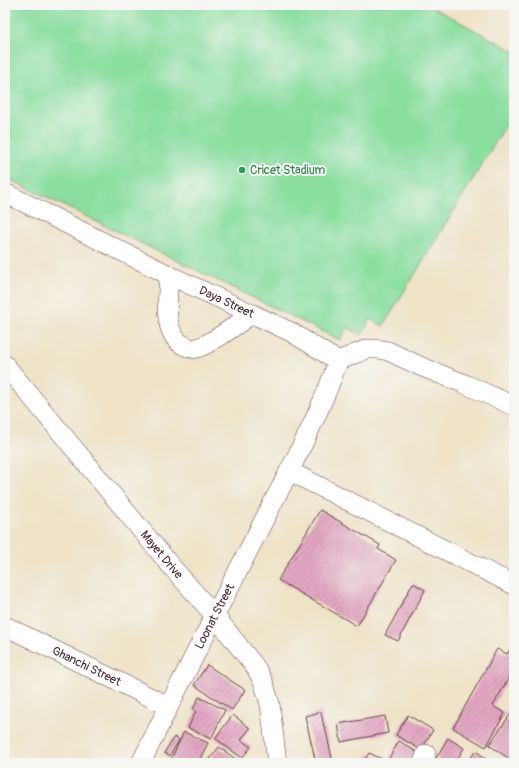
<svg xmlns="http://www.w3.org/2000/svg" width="519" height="768" viewBox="0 0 519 768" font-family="Pangolin,sans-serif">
<defs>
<pattern id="building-hatch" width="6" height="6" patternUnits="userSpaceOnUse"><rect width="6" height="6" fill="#e3a7c3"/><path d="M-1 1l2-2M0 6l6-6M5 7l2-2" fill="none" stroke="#ba879f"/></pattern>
</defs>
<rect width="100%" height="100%" fill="#f6f6f2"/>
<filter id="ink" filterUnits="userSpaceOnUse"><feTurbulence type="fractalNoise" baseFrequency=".025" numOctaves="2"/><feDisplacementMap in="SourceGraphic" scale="8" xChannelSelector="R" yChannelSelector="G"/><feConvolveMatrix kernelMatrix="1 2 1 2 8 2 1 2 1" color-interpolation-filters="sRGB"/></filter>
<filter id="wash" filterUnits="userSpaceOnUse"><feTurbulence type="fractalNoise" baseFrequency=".012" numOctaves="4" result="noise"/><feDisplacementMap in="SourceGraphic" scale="16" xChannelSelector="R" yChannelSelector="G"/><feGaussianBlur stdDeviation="0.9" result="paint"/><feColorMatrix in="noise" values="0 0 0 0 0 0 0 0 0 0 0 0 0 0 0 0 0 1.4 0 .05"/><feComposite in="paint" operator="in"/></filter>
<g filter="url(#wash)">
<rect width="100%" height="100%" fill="#eee3c7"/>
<!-- garden -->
<polygon fill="#8adea0" stroke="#6a7e66" points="5,5 428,5 514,51 514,112 383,326 370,319 362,335 347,327 340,340 5,177"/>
<g id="blocks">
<!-- building -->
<g fill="url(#building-hatch)">
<polygon points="320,510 380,545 378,549 396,560 357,626 278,580"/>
<polygon points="413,583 425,590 398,641 385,635"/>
<polygon points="513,645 514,645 514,668 493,706 505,713 486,747 453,728 497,649 507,654"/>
<polygon points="207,665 245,690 232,710 194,685"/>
<polygon points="199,697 225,710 211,739 188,728 196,711 193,709"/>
<polygon points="514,709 514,762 489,745"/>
<polygon points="321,712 324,727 325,727 333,763 316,763 305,716"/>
<polygon points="233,715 250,728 241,740 251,747 242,758 215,738"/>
<polygon points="408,715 433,730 421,750 396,735"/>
<polygon points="385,716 388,733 341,742 338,724"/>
<polygon points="184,732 208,743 198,763 180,763 171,759"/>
<polygon points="174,737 179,740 170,756 164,753"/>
<polygon points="448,738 464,748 455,763 444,763 436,758"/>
<polygon points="399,741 423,756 419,763 394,763 388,760"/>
<polygon points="219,747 241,763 207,763"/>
<polygon points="476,751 491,763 459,763 463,758 468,761"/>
<polygon points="369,753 384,760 383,763 363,763"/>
</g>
</g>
</g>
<g filter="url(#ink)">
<use href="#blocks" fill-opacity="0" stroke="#633c42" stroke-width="1"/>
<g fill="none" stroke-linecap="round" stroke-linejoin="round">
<!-- minor casing -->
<g stroke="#633c42" stroke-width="20">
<g id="minor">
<path id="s1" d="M5,193L169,275L291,332L338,361"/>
<path d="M169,275C168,297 161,335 185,346C189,348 193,349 197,348C212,344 238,323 252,314"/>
<polyline points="338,361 367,349 378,349 388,351 422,367 465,384 514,406"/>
<path id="s2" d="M5,365L171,566L215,616L256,668L263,681L270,704L277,763"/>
<polyline points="289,471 514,585"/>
<path id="s3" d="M5,626L168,706"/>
<path id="s4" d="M141,763C180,682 222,602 263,522C289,471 320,415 338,361"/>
<polyline points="423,763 426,754"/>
</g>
</g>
<!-- minor -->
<use href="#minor" stroke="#fff" stroke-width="19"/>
</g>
</g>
<!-- markers -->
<circle fill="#2e9e5b" stroke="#f6f6f2" stroke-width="1.5" cx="242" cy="170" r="4"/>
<g text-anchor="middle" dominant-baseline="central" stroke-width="4" stroke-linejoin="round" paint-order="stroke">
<!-- leisure labels -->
<g font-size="12" fill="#27864d" stroke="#f6f6f2" text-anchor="start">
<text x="250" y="170">Cricet Stadium</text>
</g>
<!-- street labels -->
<g font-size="12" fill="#4a1f2b" stroke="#f6f6f2">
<text stroke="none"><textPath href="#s1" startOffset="247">Daya Street</textPath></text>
<text stroke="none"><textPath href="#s2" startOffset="246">Mayet Drive</textPath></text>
<text stroke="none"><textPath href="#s4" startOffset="164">Loonat Street</textPath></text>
<text stroke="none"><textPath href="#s3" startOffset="91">Ghanchi Street</textPath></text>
</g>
</g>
<!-- margin -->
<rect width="519" height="768" fill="none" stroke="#f6f6f2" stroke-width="20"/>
</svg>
